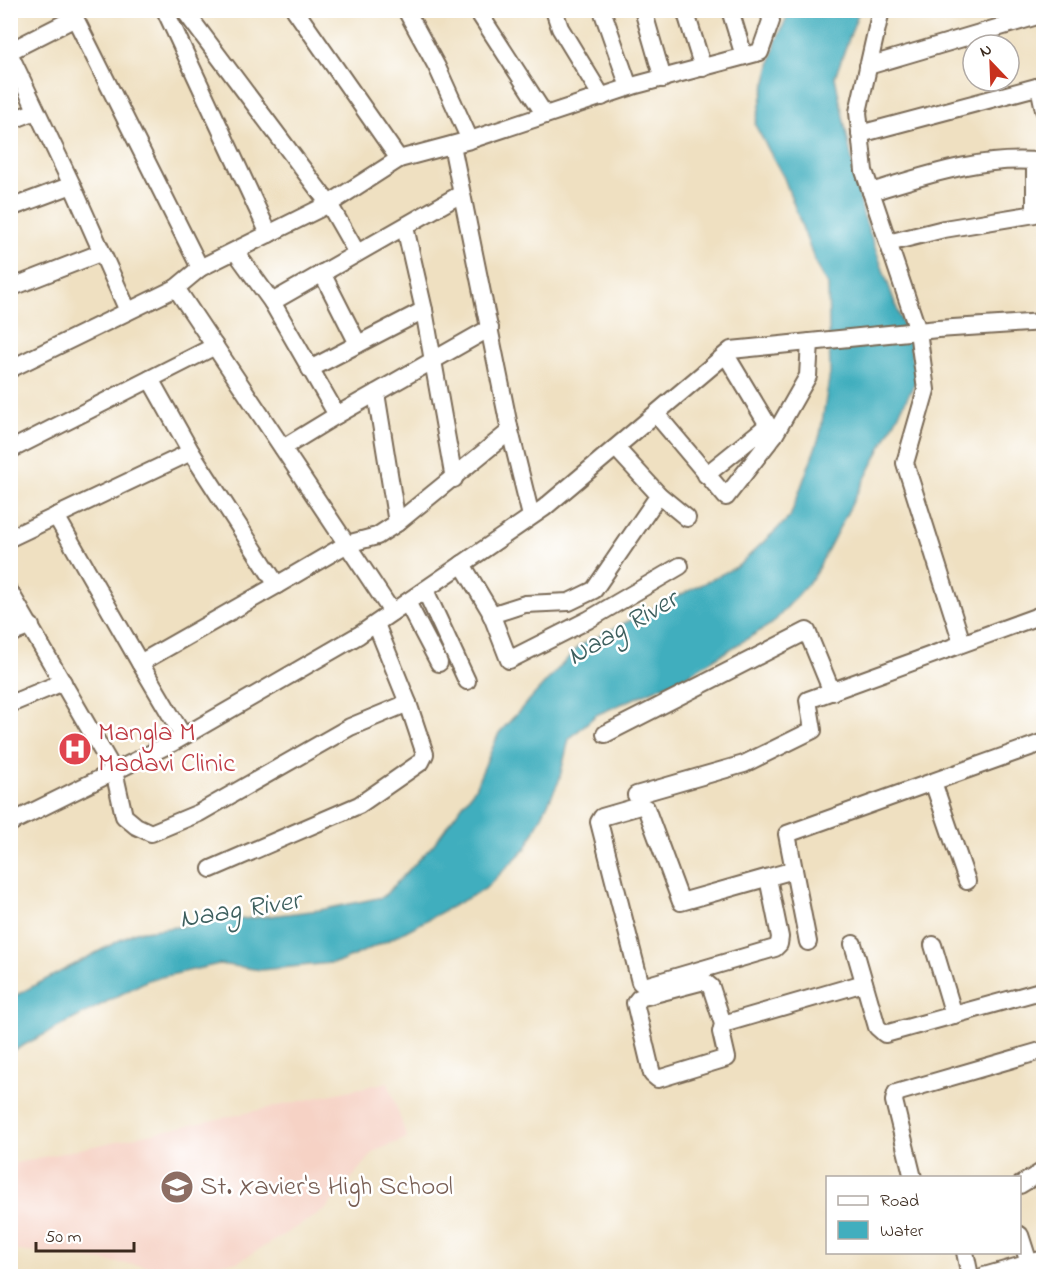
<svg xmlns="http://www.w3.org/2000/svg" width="1054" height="1287" viewBox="0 0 1054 1287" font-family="'Indie Flower',sans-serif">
<rect width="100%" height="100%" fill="#fff"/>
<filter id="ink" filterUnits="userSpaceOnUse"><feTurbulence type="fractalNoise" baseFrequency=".0167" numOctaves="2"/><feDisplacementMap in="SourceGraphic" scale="12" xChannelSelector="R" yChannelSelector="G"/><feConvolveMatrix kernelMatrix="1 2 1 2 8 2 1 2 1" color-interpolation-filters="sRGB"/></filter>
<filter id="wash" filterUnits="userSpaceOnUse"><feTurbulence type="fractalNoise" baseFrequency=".008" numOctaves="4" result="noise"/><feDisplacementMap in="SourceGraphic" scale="24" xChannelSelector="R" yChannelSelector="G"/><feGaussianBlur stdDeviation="1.35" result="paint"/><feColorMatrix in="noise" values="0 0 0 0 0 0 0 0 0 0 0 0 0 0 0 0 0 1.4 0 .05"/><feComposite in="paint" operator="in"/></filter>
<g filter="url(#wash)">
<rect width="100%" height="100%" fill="#efe0c1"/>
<!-- built -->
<polygon fill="#f6d2c5" points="388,1082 407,1138 375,1151 325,1210 238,1262 154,1267 11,1250 11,1164"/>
<!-- water -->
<polygon fill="#41aebe" stroke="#3e6c6e" stroke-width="1.5" points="790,11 859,11 835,77 863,214 910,345 916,381 813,578 773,623 688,675 596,715 569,739 559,781 526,848 485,889 391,939 340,962 261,970 219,964 148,980 11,1052 11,998 135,932 320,910 383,897 433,845 475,788 499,733 579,646 738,566 790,517 820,435 830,373 828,286 817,267 784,178 755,125 776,41"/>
</g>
<g filter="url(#ink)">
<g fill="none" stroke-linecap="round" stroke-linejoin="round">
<!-- minor casing -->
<g stroke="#7a6a57" stroke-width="20">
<g id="minor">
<polyline points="165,10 269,234"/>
<polyline points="184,10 329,204 357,253"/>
<polyline points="295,10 399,159 470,140 636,85 760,52 771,21 769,10"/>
<polyline points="406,10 437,67 470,140"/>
<polyline points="477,10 545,115"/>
<polyline points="554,10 560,28 602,97"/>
<polyline points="602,10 629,87"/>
<polyline points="643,10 663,79"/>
<polyline points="685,10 703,68"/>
<polyline points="730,10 744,56"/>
<polyline points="881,10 858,112 864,171 918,331 926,390 905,463 962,643"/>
<polyline points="10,51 75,18 200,268 176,288 392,612"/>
<polyline points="10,55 72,185 10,208"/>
<polyline points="868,66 1044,14"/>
<polyline points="1039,86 1044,110"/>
<polyline points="10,121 36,111"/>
<polyline points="860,134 1044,85"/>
<polyline points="452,145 510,431 531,516"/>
<polyline points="72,185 128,311"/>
<path d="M871,192C927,175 984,155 1044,162"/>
<polyline points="405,227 424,310 454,479"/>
<polyline points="888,243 944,229 1035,214 1035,161"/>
<polyline points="235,251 272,302 461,194"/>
<polyline points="200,268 329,204 399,159"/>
<polyline points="322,273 358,344"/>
<polyline points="10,288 100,253"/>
<polyline points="272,302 337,415 490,328"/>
<polyline points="726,355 774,435"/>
<polyline points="10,369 176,288"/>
<polyline points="310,369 424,310"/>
<polyline points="656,414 726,497 775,434 808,376 810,342"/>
<polyline points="283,448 337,415"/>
<polyline points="616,448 659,495 687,518"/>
<polyline points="10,450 215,346"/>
<polyline points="706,475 768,425"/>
<polyline points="56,516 140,663 277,585 191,452"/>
<polyline points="397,523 510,431"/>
<polyline points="10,538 191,452 150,379"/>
<polyline points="462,564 490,611 509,660 588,620 680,566"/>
<polyline points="277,585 347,544 377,536 397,523 376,393"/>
<polyline points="425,590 467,681"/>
<polyline points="10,592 114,771 124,816 136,826 151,833 199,813 350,727 408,703"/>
<polyline points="407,602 439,663"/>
<polyline points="491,615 525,604 569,602 594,590 659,495"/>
<polyline points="10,634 31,626"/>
<polyline points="140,663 183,736"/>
<polyline points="10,704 63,682"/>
<polyline points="605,734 807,631 832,692"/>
<polyline points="933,782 967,881"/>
<polyline points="636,795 744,764 813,730 808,700 1044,614"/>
<polyline points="10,823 172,743 359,635 544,508 731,350 938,329 1044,322"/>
<polyline points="211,869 359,805 421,762 425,754 408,703 376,624"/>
<polyline points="768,878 780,937 779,944 775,948 645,986 640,982 599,822 602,817 640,806 646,808 681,902 794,870"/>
<polyline points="808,942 787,834 1044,742"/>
<polyline points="853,944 877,1027 885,1034 1044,990"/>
<polyline points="933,945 954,1015"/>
<polyline points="723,1024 711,987 704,981 639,998 635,1003 652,1074 658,1079 727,1058 721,1032 723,1024 864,983"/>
<polyline points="913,1178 894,1101 896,1093 1044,1050"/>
<polyline points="1020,1185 1043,1171"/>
<polyline points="1020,1235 1029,1263"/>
<polyline points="965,1252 970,1276"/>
<polyline points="984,1276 1044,1259"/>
</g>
</g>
<!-- minor -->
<use href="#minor" stroke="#fff" stroke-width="16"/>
</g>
</g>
<!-- icons -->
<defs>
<g id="hospital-disc" transform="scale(1.725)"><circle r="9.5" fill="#e0444e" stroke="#fff"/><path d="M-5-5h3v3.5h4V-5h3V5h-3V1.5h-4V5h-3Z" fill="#fff"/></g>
<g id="school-disc" transform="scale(1.725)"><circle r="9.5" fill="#8d6e63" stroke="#fff"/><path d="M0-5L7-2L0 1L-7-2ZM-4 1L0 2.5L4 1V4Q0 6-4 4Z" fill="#fff"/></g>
</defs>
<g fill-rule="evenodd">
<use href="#hospital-disc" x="75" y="749"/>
<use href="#school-disc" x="177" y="1187"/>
</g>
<g text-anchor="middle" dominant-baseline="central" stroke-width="5" stroke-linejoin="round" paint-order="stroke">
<!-- health labels -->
<g font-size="27" fill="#be3a42" stroke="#fff" text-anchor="start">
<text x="98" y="733">Mangla M<tspan x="98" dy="31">Madavi Clinic</tspan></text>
</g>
<!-- education labels -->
<g font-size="27" fill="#785e54" stroke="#fff" text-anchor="start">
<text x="200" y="1187">St. Xavier's High School</text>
</g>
<!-- water labels -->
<g font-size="28" font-style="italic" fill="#3d5f5e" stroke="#fff">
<text transform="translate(623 629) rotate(-30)">Naag River</text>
<text transform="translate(240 911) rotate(-9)">Naag River</text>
</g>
</g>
<!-- margin -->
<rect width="1054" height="1287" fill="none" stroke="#fff" stroke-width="36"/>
<!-- legend -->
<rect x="826" y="1176" width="195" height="78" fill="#ffffff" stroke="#b1aaa5" stroke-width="1.5"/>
<rect x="838" y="1196" width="30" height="9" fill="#ffffff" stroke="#b1aaa5" stroke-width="1.5"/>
<text x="880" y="1206" font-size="18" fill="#3b2a1e">Road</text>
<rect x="838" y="1221" width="30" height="18" fill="#41aebe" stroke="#b1aaa5" stroke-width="1.5"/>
<text x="880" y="1236" font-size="18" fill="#3b2a1e">Water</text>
<!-- north arrow -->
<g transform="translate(991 63) rotate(337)"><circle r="28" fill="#ffffff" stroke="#b1aaa5" stroke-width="1.5"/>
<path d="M0-4.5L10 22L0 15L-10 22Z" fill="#c8321e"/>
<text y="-9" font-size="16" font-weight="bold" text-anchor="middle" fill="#3b2a1e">N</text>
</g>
<!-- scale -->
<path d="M36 1242v9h98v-9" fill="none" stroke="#3b2a1e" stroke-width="3"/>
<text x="45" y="1242" font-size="18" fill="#3b2a1e" stroke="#ffffff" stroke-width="4.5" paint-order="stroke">50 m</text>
</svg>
